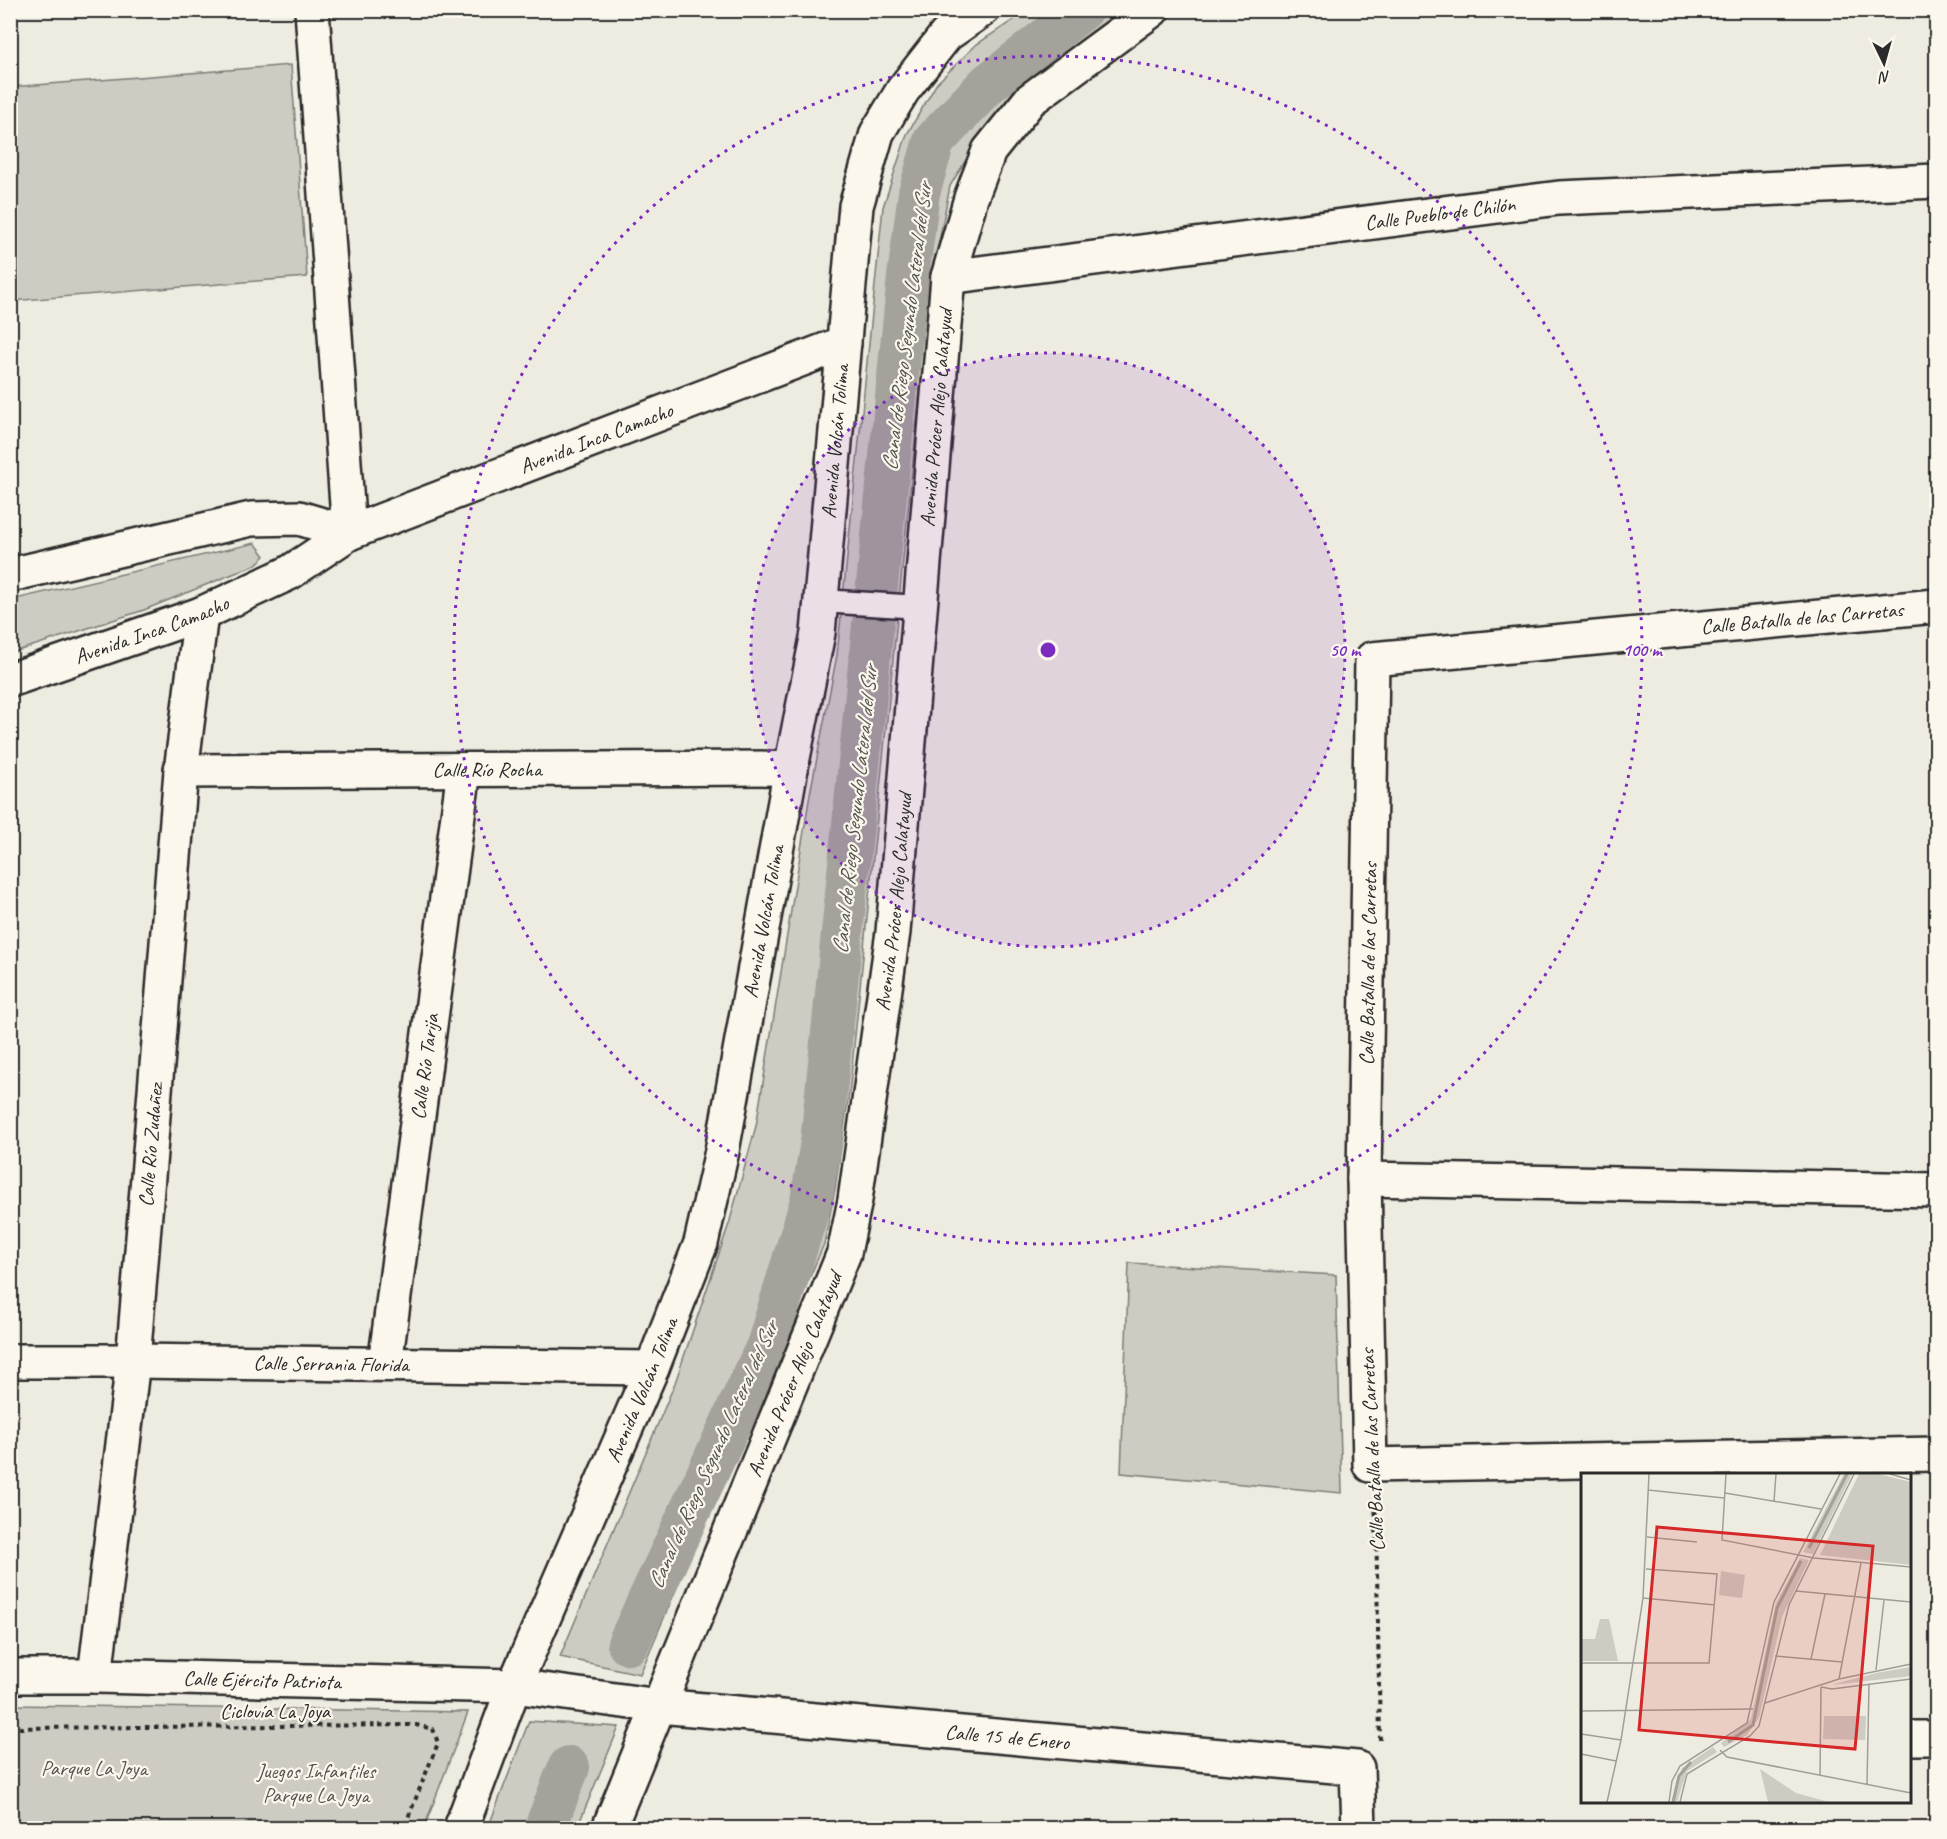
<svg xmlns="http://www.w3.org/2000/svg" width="1947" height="1839" viewBox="0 0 1947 1839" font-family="Caveat,sans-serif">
<rect width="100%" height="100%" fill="#eeebe0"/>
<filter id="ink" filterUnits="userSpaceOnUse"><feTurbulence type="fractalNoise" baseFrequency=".0167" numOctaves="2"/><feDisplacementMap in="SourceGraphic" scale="12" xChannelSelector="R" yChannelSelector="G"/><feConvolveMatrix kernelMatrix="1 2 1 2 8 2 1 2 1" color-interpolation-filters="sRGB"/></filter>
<g filter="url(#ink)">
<!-- green -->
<g fill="#cecbc2" stroke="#7c7b76" stroke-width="1.5">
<polygon points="1027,11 1120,11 1020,85 975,145 950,186 931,282 850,1086 835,1189 824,1244 640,1674 560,1657 675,1383 729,1224 756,1126 810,794 837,655 883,207 907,134 937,83 977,44"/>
<polygon points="291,65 307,277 11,301 11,87"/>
<polygon points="255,543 265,556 255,565 144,610 11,653 11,600"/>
<polygon points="1129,1263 1336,1275 1342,1493 1121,1473"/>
<polygon points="11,1705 468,1712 424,1828 11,1828"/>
<polygon points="529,1721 619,1727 577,1828 488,1828"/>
</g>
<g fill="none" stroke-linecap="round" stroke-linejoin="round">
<!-- canal -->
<g stroke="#a4a29a" stroke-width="42">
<polyline points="628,1644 767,1346 811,1201 821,1142 908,277 919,193 934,141 988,84 1082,10"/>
<polyline points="545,1828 569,1767"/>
</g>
<!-- lane casing -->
<g stroke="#2b2b2b" stroke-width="27">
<polyline id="lane" points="821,601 920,607"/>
</g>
<!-- street casing -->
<g stroke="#2b2b2b" stroke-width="38">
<g id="street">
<polyline points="312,10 349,533"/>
<path id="s1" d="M948,277L1559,198L1936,181"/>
<polyline points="10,575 251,519 299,518 349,533"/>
<polyline points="1936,606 1372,659 1364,1179 1370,1465 1936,1454"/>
<path id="s2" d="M10,680L201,614L289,573L349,533L844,343"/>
<path id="s3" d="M181,771L791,768"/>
<polyline points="1364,1179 1936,1190"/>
<path id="s4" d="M10,1361H133L652,1368"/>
<path id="s5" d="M385,1364L464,770"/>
<path id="s6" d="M10,1676H95L514,1686L659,1706L1357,1768L1359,1828"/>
<path id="s7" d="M95,1676L133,1361L181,771L201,614"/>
<polyline points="1910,1738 1936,1738"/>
<path id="s8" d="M461,1828L514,1686L652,1368L701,1243L722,1151L791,768L818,633L856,206L877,133L903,90L946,35L982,10"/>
<path id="s9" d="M609,1828L844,1253L855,1200L893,932L948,277L971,198L989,151L1030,100L1152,10"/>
</g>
</g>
<!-- path -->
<g stroke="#2b2b2b" stroke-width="4" stroke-dasharray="4.5 4.5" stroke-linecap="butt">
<polyline points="1374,1502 1376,1517 1380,1740"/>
<polyline points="10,1728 416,1725 433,1729 438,1743 404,1828"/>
</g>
<!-- lane -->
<use href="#lane" stroke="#fbf7ec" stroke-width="22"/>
<!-- street -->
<use href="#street" stroke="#fbf7ec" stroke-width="33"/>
</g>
</g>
<!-- distance rings -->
<circle cx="1048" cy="650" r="297" fill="#7b2cbf" fill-opacity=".12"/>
<g fill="none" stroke="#7b2cbf" stroke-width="3" stroke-dasharray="3 6">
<circle cx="1048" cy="650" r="297"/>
<circle cx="1048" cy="650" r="594"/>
</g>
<g text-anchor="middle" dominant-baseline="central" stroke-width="4.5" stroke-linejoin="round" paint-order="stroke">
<!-- street labels -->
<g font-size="21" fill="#2b2b2b" stroke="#fbf7ec">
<text stroke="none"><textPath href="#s1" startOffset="496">Calle Pueblo de Chilón</textPath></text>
<text stroke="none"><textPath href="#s9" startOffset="1462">Avenida Prócer Alejo Calatayud</textPath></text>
<text stroke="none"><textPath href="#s2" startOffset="636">Avenida Inca Camacho</textPath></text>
<text stroke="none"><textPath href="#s8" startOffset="1446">Avenida Volcán Tolima</textPath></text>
<text transform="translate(1802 618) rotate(-5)">Calle Batalla de las Carretas</text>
<text stroke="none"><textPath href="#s2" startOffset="150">Avenida Inca Camacho</textPath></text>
<text stroke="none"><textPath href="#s3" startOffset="306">Calle Río Rocha</textPath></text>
<text stroke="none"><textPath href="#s9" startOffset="976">Avenida Prócer Alejo Calatayud</textPath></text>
<text stroke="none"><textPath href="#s8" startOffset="960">Avenida Volcán Tolima</textPath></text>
<text transform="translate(1368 964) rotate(-89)">Calle Batalla de las Carretas</text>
<text stroke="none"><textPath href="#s5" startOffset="300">Calle Río Tarija</textPath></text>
<text stroke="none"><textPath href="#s7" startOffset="534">Calle Río Zudañez</textPath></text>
<text stroke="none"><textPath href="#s4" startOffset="321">Calle Serrania Florida</textPath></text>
<text stroke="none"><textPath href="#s9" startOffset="490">Avenida Prócer Alejo Calatayud</textPath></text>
<text stroke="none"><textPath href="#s8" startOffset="474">Avenida Volcán Tolima</textPath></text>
<text transform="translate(1372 1450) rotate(-93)">Calle Batalla de las Carretas</text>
<text stroke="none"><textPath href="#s6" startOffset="252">Calle Ejército Patriota</textPath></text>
<text x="275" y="1711">Ciclovía La Joya</text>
<text stroke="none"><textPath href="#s6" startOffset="1000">Calle 15 de Enero</textPath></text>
</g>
<!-- park labels -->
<g font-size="21" fill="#545351" stroke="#fbf7ec">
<text x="94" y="1768">Parque La Joya</text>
<text x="316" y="1771">Juegos Infantiles<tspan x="316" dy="24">Parque La Joya</tspan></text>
</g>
<!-- water labels -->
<g font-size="22" font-style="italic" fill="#555552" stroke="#fbf7ec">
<text transform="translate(907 327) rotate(-83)">Canal de Riego Segundo Lateral del Sur</text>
<text transform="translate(855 810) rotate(-84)">Canal de Riego Segundo Lateral del Sur</text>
<text transform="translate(713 1455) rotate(-66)">Canal de Riego Segundo Lateral del Sur</text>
</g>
</g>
<!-- overview -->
<g transform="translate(1581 1473)">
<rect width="330" height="330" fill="#eeebe0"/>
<path d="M263,1H271L232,81L222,79ZM278,1H297L330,9V92L239,82ZM219,85L228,87L201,144L178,245L166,262L143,274L140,270L170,246L195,130ZM140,98L164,102L161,125L138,122ZM19,146H28L37,188H0V166H14ZM330,194V203L250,212L295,200ZM243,243H285L284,267L242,266ZM132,274L136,279L106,298L96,329H91L101,295ZM179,296L215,320L248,329H187Z" fill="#cecbc2"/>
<path fill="none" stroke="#a4a29a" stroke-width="3" d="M228,75L266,1M147,269L172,252L196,135L220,88M92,329L98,303L110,289"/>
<path fill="none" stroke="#a09e98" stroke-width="1.5" d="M145,1L141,67L233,85L330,94M309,1L330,7M67,17L143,25M144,20L240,36M193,28L195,1M66,64L116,69M215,118L330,129M62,125L134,132M194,183L261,189M230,186L244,121M0,190H128L136,101L65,96M295,197L303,127M258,206L280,90M240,214L251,216L330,206M184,230L258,206L330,191M0,238L172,236M0,261L40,267M139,277L146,284L330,320M0,281L35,288M239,302L240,214M286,311L288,211M330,320V295M26,329L40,267L62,125L68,1M88,329L91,308L99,293L166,250L193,129L259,1M99,329L106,301L169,263L178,253L208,132L273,1"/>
<path fill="#d62828" fill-opacity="0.15" stroke="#d62828" stroke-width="3" d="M76,54L292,73L274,276L58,257Z"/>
<rect width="330" height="330" fill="none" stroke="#2b2b2b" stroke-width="3"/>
</g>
<circle cx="1048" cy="650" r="9" fill="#7b2cbf" stroke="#fbf7ec" stroke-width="3"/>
<g font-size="18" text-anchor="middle" font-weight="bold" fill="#7b2cbf" stroke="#fbf7ec" stroke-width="4.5" stroke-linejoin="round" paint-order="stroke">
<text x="1345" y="656">50 m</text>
<text x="1642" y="656">100 m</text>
</g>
<!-- margin -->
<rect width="1947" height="1839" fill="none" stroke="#fbf7ec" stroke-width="36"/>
<rect x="18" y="18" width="1911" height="1803" fill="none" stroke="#2b2b2b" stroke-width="2" filter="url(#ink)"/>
<!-- north arrow -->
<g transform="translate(1884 63) rotate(175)" stroke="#fbf7ec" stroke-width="4.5" paint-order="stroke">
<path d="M0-4.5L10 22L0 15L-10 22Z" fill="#2b2b2b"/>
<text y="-9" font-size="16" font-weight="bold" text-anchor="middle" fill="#2b2b2b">N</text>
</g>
</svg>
